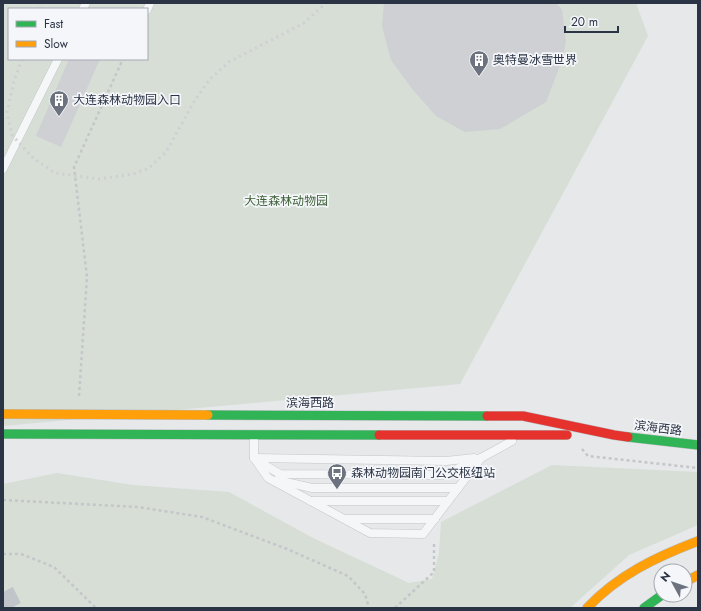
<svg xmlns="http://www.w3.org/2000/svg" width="701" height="611" viewBox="0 0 701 611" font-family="Jost,'Noto Sans SC',sans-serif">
<rect width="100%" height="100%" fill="#e6e8ea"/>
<!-- green -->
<g fill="#d6ded6" fill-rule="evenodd">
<path d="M3,3H636L648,36L460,384L3,426ZM9,9H147V59H9Z"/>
<polygon points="552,465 698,472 698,525 629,555 570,608 3,608 3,484 57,473 133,485 229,492 313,538 409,583 432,579 439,553 441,522"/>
</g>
<!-- building -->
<g fill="#ced0d3">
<polygon points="384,3 556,3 562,10 566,42 561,63 546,102 500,129 465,132 436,116 413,90 391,60 382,26"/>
<polygon points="69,59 100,59 61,147 36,136"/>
</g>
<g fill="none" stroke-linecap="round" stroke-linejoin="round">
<!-- highway-tunnel -->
<polyline stroke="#c1c4c9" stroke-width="22" stroke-dasharray="22 11" stroke-linecap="butt" points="3,592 11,608"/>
<!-- lane casing -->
<g stroke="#c4c6c8" stroke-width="9">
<g id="lane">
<polyline points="83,9 86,3"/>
<polyline points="147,10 150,3"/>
<polyline points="3,169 58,59"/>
<polyline points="254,436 254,458 268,478 370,533 423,534 481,458"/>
<polyline points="254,458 446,461 474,458"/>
<polyline points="258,461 280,474 444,475 481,458 512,441"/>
<polyline points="277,480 312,488 458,488"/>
<polyline points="311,501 448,501"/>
<polyline points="347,519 435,519"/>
</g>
</g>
<!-- fast casing -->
<g stroke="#b8bbbf" stroke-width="10">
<g id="fast">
<polyline points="208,415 487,416"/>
<polyline points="3,434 379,435"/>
<polyline points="628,437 698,445"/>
<polyline points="644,608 662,595"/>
</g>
</g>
<!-- slow casing -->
<g stroke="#b8bbbf" stroke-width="10">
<g id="slow">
<polyline points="3,414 208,415"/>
<polyline points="685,582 698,575"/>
<path d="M587,608C618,575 656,557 698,541"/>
</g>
</g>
<!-- jam casing -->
<g stroke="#b8bbbf" stroke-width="10">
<g id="jam">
<polyline points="487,416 523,416 614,435 628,437"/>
<polyline points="379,435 567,435"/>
</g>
</g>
<!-- path -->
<g stroke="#c5c6ca" stroke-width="2.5" stroke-dasharray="3 3" stroke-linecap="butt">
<polyline points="79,396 87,277 74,167 123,59"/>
<polyline points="582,449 588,456 698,468"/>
<polyline points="3,500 138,507 202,517 287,549 348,576 365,594 369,608"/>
<polyline points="3,554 21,554 54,567 96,608"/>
<polyline points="395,608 434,572 434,542"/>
</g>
<!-- lane -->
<use href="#lane" stroke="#f5f6f7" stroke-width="8"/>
<!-- fast -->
<use href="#fast" stroke="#30b455" stroke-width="9"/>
<!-- slow -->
<use href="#slow" stroke="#ff9f0a" stroke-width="9"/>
<!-- jam -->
<use href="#jam" stroke="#e5322d" stroke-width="9"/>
<!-- rail -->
<g stroke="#cecfd2" stroke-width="3" stroke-dasharray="2 4" stroke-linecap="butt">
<polyline points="40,9 42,3"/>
<polyline points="22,59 14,81 7,112 12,135 33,158 55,173 99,179 133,174 149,168 166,152 195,100 210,79 229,62 304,23 326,3"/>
</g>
</g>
<!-- icons -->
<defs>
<g id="building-pin" transform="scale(1)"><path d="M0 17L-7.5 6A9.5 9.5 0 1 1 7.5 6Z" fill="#6c737f" stroke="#f4f6f9"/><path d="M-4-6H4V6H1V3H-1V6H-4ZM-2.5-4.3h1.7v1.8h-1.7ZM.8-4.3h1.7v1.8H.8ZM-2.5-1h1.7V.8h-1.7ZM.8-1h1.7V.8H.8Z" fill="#fff"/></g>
<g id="bus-pin" transform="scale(1)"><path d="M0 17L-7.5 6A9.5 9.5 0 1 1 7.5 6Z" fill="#6c737f" stroke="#f4f6f9"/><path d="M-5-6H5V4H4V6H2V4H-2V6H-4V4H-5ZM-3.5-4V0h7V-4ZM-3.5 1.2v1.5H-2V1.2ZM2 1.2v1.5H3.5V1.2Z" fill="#fff"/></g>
</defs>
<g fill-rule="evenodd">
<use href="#building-pin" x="479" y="60"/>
<use href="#building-pin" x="59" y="100"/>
<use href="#bus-pin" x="337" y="473"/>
</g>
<g text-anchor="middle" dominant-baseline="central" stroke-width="3.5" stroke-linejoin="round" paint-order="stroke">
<!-- poi labels -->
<g font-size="12" fill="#2b3445" stroke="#f4f6f9" text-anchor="start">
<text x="493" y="60">奥特曼冰雪世界</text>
<text x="73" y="100">大连森林动物园入口</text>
<text x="351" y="473">森林动物园南门公交枢纽站</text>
</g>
<!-- park labels -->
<g font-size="12" fill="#3f6138" stroke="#f4f6f9">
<text x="286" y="201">大连森林动物园</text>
</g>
<!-- street labels -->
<g font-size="12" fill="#2b3445" stroke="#f4f6f9">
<text x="310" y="403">滨海西路</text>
<text transform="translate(658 428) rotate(7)">滨海西路</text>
</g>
</g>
<!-- border -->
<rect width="701" height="611" fill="none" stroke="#2b3445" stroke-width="8"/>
<!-- legend -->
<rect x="8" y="8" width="140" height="52" fill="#f4f6f9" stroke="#a4a8b1"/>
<rect x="16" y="21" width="20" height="6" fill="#30b455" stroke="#a4a8b1"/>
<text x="44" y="28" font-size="12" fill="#2b3445">Fast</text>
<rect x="16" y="41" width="20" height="6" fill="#ff9f0a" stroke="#a4a8b1"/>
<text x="44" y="48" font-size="12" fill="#2b3445">Slow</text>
<!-- north arrow -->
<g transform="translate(673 583) rotate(310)"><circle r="19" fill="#f4f6f9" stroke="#a4a8b1"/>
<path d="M0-3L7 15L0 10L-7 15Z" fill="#6c737f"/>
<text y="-6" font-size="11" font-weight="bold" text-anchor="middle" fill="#2b3445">N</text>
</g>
<!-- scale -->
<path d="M565 26v6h53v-6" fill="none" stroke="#2b3445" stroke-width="2"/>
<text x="571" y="26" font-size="12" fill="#2b3445" stroke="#f4f6f9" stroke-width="3" paint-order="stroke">20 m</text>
</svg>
